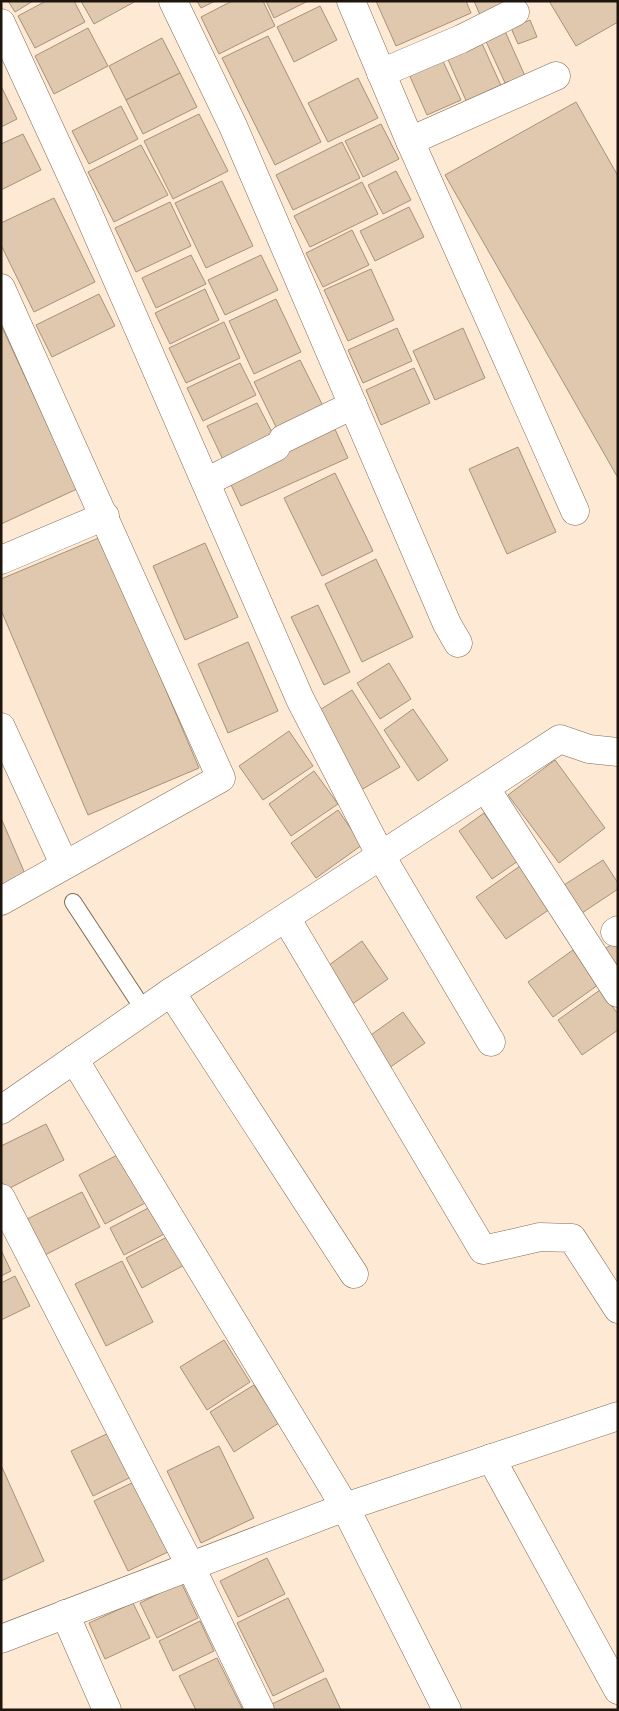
<svg xmlns="http://www.w3.org/2000/svg" width="619" height="1711" viewBox="0 0 619 1711" font-family="Commissioner,sans-serif">
<rect width="100%" height="100%" fill="#fde9d4"/>
<!-- building -->
<g fill="#e0c8ae" stroke="#a89179">
<polygon points="8,1 33,1 15,12"/>
<polygon points="46,1 74,1 85,22 35,48 18,16"/>
<polygon points="81,1 136,1 94,24"/>
<polygon points="197,1 215,1 201,8"/>
<polygon points="232,1 263,1 275,26 219,54 201,17"/>
<polygon points="266,1 308,1 274,18"/>
<polygon points="376,1 466,1 471,13 396,46"/>
<polygon points="474,1 510,1 480,15"/>
<polygon points="549,1 618,1 618,22 576,46"/>
<polygon points="320,6 337,40 294,62 277,27"/>
<polygon points="530,20 537,37 518,44 511,28"/>
<polygon points="88,28 108,66 54,94 35,56"/>
<polygon points="504,29 525,76 506,85 484,37"/>
<polygon points="268,36 321,142 275,165 222,58"/>
<polygon points="162,38 180,73 126,100 109,66"/>
<polygon points="480,39 503,90 468,105 446,55"/>
<polygon points="441,57 461,100 427,115 408,72"/>
<polygon points="180,73 197,107 143,134 126,100"/>
<polygon points="358,78 378,118 328,142 308,103"/>
<polygon points="1,86 17,119 1,127"/>
<polygon points="576,102 618,176 618,478 445,175"/>
<polygon points="121,106 138,139 89,164 72,131"/>
<polygon points="199,114 228,171 173,199 144,141"/>
<polygon points="381,124 399,159 363,177 345,141"/>
<polygon points="23,134 41,170 1,190 1,144"/>
<polygon points="342,142 360,178 293,210 276,175"/>
<polygon points="141,145 168,195 114,222 88,172"/>
<polygon points="396,171 411,200 383,214 368,185"/>
<polygon points="222,181 253,246 206,268 175,203"/>
<polygon points="362,182 378,214 310,247 294,216"/>
<polygon points="54,198 95,282 34,312 1,245 1,223"/>
<polygon points="170,202 191,246 136,272 115,228"/>
<polygon points="409,207 424,237 375,261 360,231"/>
<polygon points="352,230 369,265 323,287 306,253"/>
<polygon points="191,255 206,284 156,308 142,278"/>
<polygon points="261,255 278,290 225,315 208,280"/>
<polygon points="371,269 394,320 348,341 324,290"/>
<polygon points="205,289 219,320 170,344 155,313"/>
<polygon points="99,294 115,326 52,357 36,325"/>
<polygon points="276,299 301,352 254,374 229,321"/>
<polygon points="224,322 240,358 186,383 169,348"/>
<polygon points="1,325 77,489 1,524"/>
<polygon points="397,328 412,361 363,383 348,350"/>
<polygon points="463,328 485,378 435,400 413,351"/>
<polygon points="300,360 325,410 279,433 254,382"/>
<polygon points="240,363 256,395 203,421 187,388"/>
<polygon points="414,368 430,403 381,425 366,390"/>
<polygon points="257,403 277,442 226,466 207,426"/>
<polygon points="334,427 348,458 241,506 226,474"/>
<polygon points="518,447 556,532 507,554 469,469"/>
<polygon points="335,473 373,551 322,576 284,498"/>
<polygon points="101,537 199,768 88,815 1,610 1,579"/>
<polygon points="205,543 238,617 185,640 153,566"/>
<polygon points="376,559 413,637 362,662 325,584"/>
<polygon points="318,605 350,672 324,685 291,617"/>
<polygon points="248,642 278,711 228,733 198,664"/>
<polygon points="389,663 411,699 380,719 357,683"/>
<polygon points="352,690 400,767 361,790 313,714"/>
<polygon points="413,709 448,760 418,781 384,730"/>
<polygon points="289,731 313,766 263,800 239,766"/>
<polygon points="555,760 605,828 559,863 508,795"/>
<polygon points="314,771 338,804 291,836 269,804"/>
<polygon points="338,810 362,845 316,878 291,843"/>
<polygon points="484,813 518,861 492,879 459,831"/>
<polygon points="1,818 26,876 1,891"/>
<polygon points="603,860 618,883 618,889 582,913 564,885"/>
<polygon points="520,866 550,909 506,939 476,897"/>
<polygon points="618,940 618,973 602,951"/>
<polygon points="362,941 388,979 351,1005 325,968"/>
<polygon points="573,950 598,985 553,1017 528,982"/>
<polygon points="600,990 618,1014 618,1030 582,1055 558,1020"/>
<polygon points="403,1012 425,1043 389,1068 368,1037"/>
<polygon points="46,1124 64,1160 6,1190 1,1181 1,1146"/>
<polygon points="123,1152 149,1201 105,1224 79,1175"/>
<polygon points="82,1192 100,1227 41,1257 23,1221"/>
<polygon points="154,1205 168,1232 124,1255 110,1228"/>
<polygon points="173,1234 188,1263 142,1288 126,1258"/>
<polygon points="1,1250 11,1271 1,1276"/>
<polygon points="122,1261 153,1322 106,1346 75,1284"/>
<polygon points="15,1276 30,1306 1,1320 1,1283"/>
<polygon points="224,1340 250,1382 207,1410 180,1367"/>
<polygon points="254,1385 279,1423 234,1452 210,1412"/>
<polygon points="115,1430 137,1474 93,1496 71,1451"/>
<polygon points="219,1446 254,1518 201,1543 167,1471"/>
<polygon points="1,1465 44,1561 1,1581"/>
<polygon points="138,1480 172,1550 128,1571 94,1501"/>
<polygon points="267,1558 285,1594 238,1617 220,1581"/>
<polygon points="181,1582 198,1618 157,1638 140,1603"/>
<polygon points="288,1598 324,1671 273,1696 237,1623"/>
<polygon points="133,1603 150,1638 105,1659 89,1623"/>
<polygon points="200,1621 214,1651 173,1671 159,1641"/>
<polygon points="217,1658 243,1710 196,1710 179,1676"/>
<polygon points="326,1678 341,1710 274,1710 272,1704"/>
</g>
<g fill="none" stroke-linecap="round" stroke-linejoin="round">
<!-- service casing -->
<g stroke="#806b53" stroke-width="18">
<polyline id="service" points="73,902 144,1010"/>
</g>
<!-- minor casing -->
<g stroke="#806b53" stroke-width="29">
<g id="minor">
<polyline points="173,1 233,126 447,624 458,643"/>
<polyline points="351,1 410,141 575,511"/>
<polyline points="1,23 82,199 300,699 381,856 491,1042"/>
<polyline points="381,73 461,39 515,12"/>
<polyline points="410,141 556,76"/>
<polyline points="1,288 221,778 1,901"/>
<polyline points="283,439 353,405"/>
<polyline points="206,482 276,447"/>
<polyline points="1,560 105,516"/>
<polyline points="1,727 64,864"/>
<polyline points="486,789 618,993"/>
<polyline points="286,918 483,1250 540,1237 572,1238 618,1309"/>
<polyline points="615,932 618,930"/>
<polyline points="171,992 354,1274"/>
<polyline points="74,1059 345,1507 447,1710"/>
<polyline points="1,1110 171,992 560,739 589,749 618,752"/>
<polyline points="1,1198 190,1565 260,1710"/>
<polyline points="491,1458 618,1690"/>
<polyline points="65,1614 107,1710"/>
<polyline points="1,1639 345,1507 618,1416"/>
</g>
</g>
<!-- service -->
<use href="#service" stroke="#fff" stroke-width="16"/>
<!-- minor -->
<use href="#minor" stroke="#fff" stroke-width="28"/>
</g>
<!-- border -->
<rect width="619" height="1711" fill="none" stroke="#1e160d" stroke-width="5"/>
</svg>
